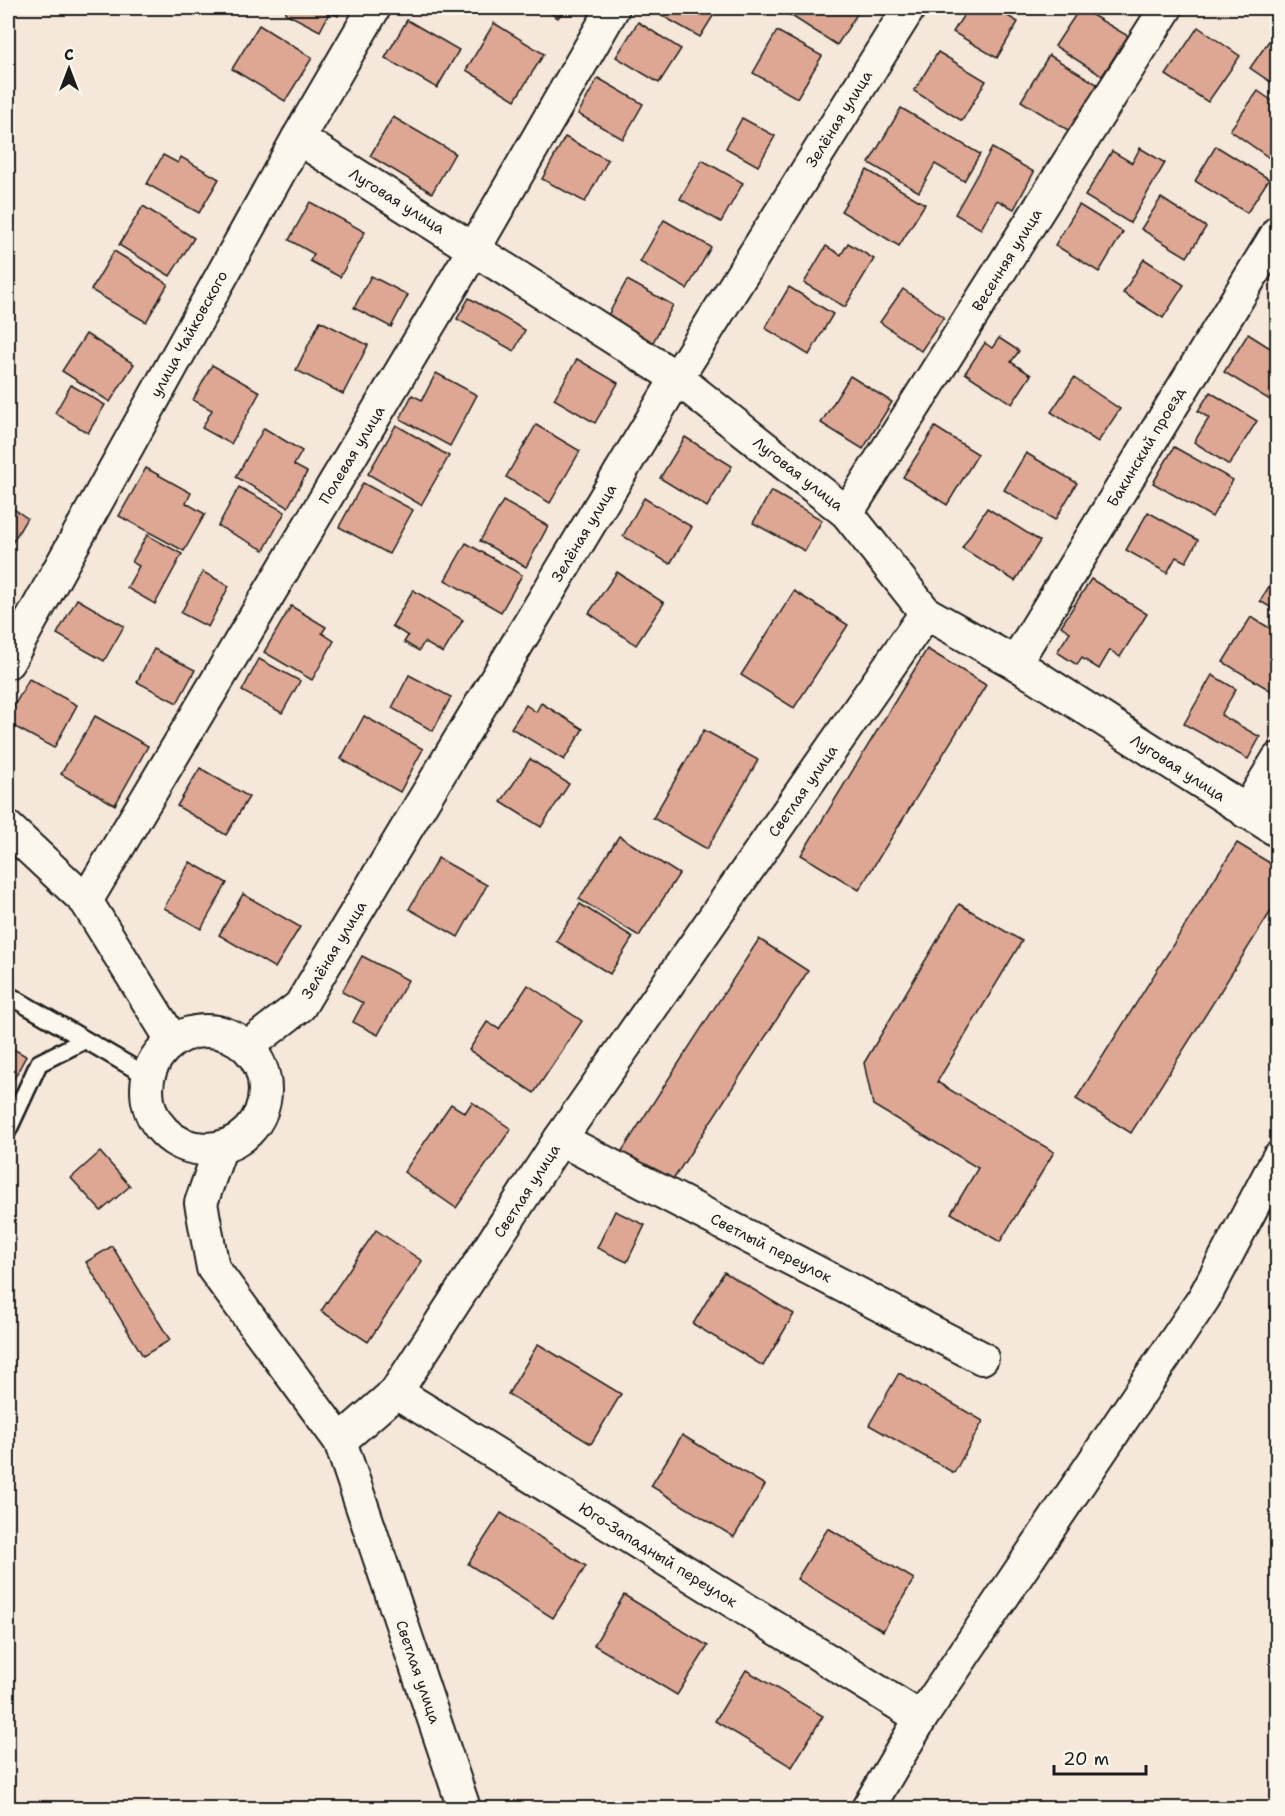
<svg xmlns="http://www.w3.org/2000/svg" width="1285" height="1816" viewBox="0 0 1285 1816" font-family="'Shantell Sans',sans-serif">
<rect width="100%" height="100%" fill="#f5e7da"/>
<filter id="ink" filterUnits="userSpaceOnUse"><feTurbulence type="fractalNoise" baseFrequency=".0167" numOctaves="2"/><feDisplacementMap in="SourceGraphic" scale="12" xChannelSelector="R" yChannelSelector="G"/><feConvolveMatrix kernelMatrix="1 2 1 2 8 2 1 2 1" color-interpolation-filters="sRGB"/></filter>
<g filter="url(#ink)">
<!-- building -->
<g fill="#dda793" stroke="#1c1c1c" stroke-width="1.5">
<polygon points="288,8 342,8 338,16 330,12 320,31 285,13"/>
<polygon points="542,8 565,8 558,18"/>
<polygon points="654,8 718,8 700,37 652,10"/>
<polygon points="795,8 861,8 837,45 790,15"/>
<polygon points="968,8 994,8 1018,22 997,58 953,32"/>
<polygon points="1080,8 1128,36 1102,76 1055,46"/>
<polygon points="407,20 459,50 437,88 385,58"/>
<polygon points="638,22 681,49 659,83 616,57"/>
<polygon points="494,23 544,54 515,100 466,70"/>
<polygon points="259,25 312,58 285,101 232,69"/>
<polygon points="1198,27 1240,56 1208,102 1166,75"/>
<polygon points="1278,28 1278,87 1250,68"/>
<polygon points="777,31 822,56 797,98 753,73"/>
<polygon points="938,52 986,81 962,121 914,91"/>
<polygon points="1049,55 1100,86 1071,132 1021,101"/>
<polygon points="598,78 643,104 623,139 578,114"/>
<polygon points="1258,91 1278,105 1278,164 1230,130"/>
<polygon points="901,108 980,154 964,181 935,164 919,192 869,163"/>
<polygon points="393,117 455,153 432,193 370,156"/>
<polygon points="742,118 775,136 758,166 726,148"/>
<polygon points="565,137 608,160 585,202 542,179"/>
<polygon points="1216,146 1269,179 1247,213 1195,181"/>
<polygon points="992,148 1034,172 1014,209 997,200 981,229 955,214"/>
<polygon points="1140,148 1165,163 1130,223 1085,196 1112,151 1132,163"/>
<polygon points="163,155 178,163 181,157 219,179 199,213 147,184"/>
<polygon points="702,160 743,183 721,222 680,199"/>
<polygon points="867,170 925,204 899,246 841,211"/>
<polygon points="1161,198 1206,227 1187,257 1141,229"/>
<polygon points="310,202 365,232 340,277 310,261 314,254 289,240"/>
<polygon points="1079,205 1123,232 1099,272 1055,245"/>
<polygon points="143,206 194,238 170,276 119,245"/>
<polygon points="664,220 711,247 687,289 640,262"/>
<polygon points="848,243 874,259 845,307 804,283 826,246 841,255"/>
<polygon points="114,251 168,284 146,322 91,290"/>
<polygon points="1144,259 1184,285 1163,318 1123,293"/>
<polygon points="371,276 408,295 391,327 354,308"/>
<polygon points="627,280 673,305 652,344 606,319"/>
<polygon points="789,287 833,314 809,355 765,328"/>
<polygon points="903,289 944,317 921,351 880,322"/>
<polygon points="469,298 525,330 514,351 457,319"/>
<polygon points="320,321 368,345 343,394 296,370"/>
<polygon points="86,334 134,364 110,402 62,371"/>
<polygon points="1248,334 1278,353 1278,405 1224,372"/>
<polygon points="999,338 1019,351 1011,362 1031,375 1012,404 965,373 985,343 992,348"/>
<polygon points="577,359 618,383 595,423 554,399"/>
<polygon points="212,365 260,392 231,444 202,428 212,410 193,400"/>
<polygon points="436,373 477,395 450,446 400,419 412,395 422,400"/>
<polygon points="850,376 892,402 863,449 821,423"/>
<polygon points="1074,378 1120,409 1098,442 1051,412"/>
<polygon points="71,385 105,405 88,433 55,413"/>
<polygon points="1210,392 1257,421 1229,465 1194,442 1209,418 1198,411"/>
<polygon points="396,425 449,456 421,505 368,474"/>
<polygon points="536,425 580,451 550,503 506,477"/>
<polygon points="935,427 978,454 947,505 903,477"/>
<polygon points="264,428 302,451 294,465 307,472 288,507 236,477"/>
<polygon points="685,437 732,466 707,507 660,478"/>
<polygon points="1174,447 1233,480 1212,517 1153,483"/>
<polygon points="1026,453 1077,483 1055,520 1004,490"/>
<polygon points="146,468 191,493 186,503 205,514 184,551 119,516"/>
<polygon points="363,483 413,510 389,554 339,527"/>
<polygon points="239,487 285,512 264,550 218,526"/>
<polygon points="771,491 822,520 805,551 753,523"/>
<polygon points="644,498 692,527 670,564 623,536"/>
<polygon points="503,501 548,526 526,567 480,541"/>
<polygon points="8,505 27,518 8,550"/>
<polygon points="987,508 1040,541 1015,581 962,548"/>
<polygon points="1148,512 1198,540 1186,562 1176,557 1167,573 1126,550"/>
<polygon points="147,535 182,554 155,604 127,588 139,566 132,562"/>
<polygon points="466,543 522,575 501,612 445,580"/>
<polygon points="203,572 229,586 208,627 181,613"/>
<polygon points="617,572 664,603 636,645 589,613"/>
<polygon points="1278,572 1278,612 1260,601"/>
<polygon points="1091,579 1147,614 1120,657 1110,650 1099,669 1082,658 1077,665 1057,652 1070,632 1061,626"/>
<polygon points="413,590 463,620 443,653 424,642 419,651 404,642 408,636 392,626"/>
<polygon points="794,591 848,625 794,708 741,675"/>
<polygon points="77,599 124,626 104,661 57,634"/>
<polygon points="291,606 326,627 322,633 334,641 312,680 264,652"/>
<polygon points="1251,617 1278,633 1278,695 1223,662"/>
<polygon points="154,649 195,670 177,703 137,682"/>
<polygon points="927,649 986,685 859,890 801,855"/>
<polygon points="259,659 300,681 282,713 242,691"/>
<polygon points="409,675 451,697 433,731 392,708"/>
<polygon points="1212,675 1236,689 1221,715 1260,737 1248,759 1184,724"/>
<polygon points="29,679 77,705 54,748 8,723 8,717"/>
<polygon points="541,703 583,729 564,760 511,728 526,705 536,712"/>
<polygon points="95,716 148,746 115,805 61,774"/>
<polygon points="364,716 423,749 400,792 341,759"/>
<polygon points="704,730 758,760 707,849 653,818"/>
<polygon points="530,759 569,784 541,827 501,802"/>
<polygon points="200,768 249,797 226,835 177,806"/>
<polygon points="619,836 679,874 639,936 579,899"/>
<polygon points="1237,843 1278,868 1278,900 1131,1133 1076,1099"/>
<polygon points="438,858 487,885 458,937 409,909"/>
<polygon points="190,862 227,883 201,929 164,908"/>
<polygon points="243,894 300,927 275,968 219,935"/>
<polygon points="580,904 633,937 610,974 556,941"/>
<polygon points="959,904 1022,941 937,1082 1054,1152 1000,1242 951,1213 978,1168 873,1105 864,1063"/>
<polygon points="759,939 808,971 669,1186 620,1154"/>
<polygon points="362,956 408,980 378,1035 353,1022 363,1003 342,992"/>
<polygon points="528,985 582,1021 534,1093 469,1050 487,1022 499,1029"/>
<polygon points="8,1046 26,1056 8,1090"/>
<polygon points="472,1102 511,1129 456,1208 404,1172 451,1104 465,1113"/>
<polygon points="100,1152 130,1186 101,1211 71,1178"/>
<polygon points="615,1211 645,1225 627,1262 597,1248"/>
<polygon points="376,1230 422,1261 368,1342 321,1311"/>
<polygon points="112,1246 170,1340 143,1356 86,1262"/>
<polygon points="724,1272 794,1314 763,1366 693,1324"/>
<polygon points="538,1344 621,1394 591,1444 508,1394"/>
<polygon points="899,1373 983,1421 954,1473 869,1425"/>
<polygon points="682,1435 765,1485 734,1537 651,1486"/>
<polygon points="501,1513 586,1566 553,1618 468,1564"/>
<polygon points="828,1528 914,1579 883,1631 797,1579"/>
<polygon points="624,1595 708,1646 677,1695 594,1645"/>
<polygon points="746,1670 823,1716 792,1767 715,1721"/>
</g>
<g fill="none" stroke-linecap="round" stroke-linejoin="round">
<!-- service casing -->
<g stroke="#1c1c1c" stroke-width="21">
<g id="service">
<polyline points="10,996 149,1077"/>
<polyline points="8,1130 39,1063 85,1040"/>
</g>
</g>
<!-- minor casing -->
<g stroke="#1c1c1c" stroke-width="36">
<g id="minor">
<polyline points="298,138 677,378 847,513 926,613 1015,663 1278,831"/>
<polyline points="847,513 1166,8"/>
<polyline points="8,662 298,138 374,8"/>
<polyline points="1015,663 1278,232"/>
<polyline points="1246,812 1278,759"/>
<polyline points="8,828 86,901 172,1040"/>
<polyline points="86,901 474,249 613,8"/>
<circle cx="206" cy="1090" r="59"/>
<polyline points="248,1046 300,1006 677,378 909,8"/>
<polyline points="560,1139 982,1358"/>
<polyline points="220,1149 201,1203 213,1268 340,1441"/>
<polyline points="396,1392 921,1718"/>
<polyline points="464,1808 340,1441 396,1392 560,1139 926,613"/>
<polyline points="868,1808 921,1718 1204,1298 1278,1158"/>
</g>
</g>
<!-- service -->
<use href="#service" stroke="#fbf7ec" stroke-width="16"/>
<!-- minor -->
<use href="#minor" stroke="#fbf7ec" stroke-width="32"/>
</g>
</g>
<g text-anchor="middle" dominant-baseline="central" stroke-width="5" stroke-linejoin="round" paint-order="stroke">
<!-- street labels -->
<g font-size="15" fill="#1c1c1c" stroke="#fbf7ec">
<text transform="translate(839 119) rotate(-58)">Зелёная улица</text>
<text transform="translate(397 201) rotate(32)">Луговая улица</text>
<text transform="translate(1007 260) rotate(-58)">Весенняя улица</text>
<text transform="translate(189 334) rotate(-61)">улица Чайковского</text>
<text transform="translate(1146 447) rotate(-59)">Бакинский проезд</text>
<text transform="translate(352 455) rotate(-59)">Полевая улица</text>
<text transform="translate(798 474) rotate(38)">Луговая улица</text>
<text transform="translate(584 533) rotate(-59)">Зелёная улица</text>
<text transform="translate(1178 768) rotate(33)">Луговая улица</text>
<text transform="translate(803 791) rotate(-55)">Светлая улица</text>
<text transform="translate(334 950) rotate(-59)">Зелёная улица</text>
<text transform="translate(527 1191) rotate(-57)">Светлая улица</text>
<text transform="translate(771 1248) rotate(27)">Светлый переулок</text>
<text transform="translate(658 1555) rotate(32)">Юго-Западный переулок</text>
<text transform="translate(418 1672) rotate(71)">Светлая улица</text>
</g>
</g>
<!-- margin -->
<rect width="1285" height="1816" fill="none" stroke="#fbf7ec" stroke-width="30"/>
<rect x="15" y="15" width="1255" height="1786" fill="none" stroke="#1c1c1c" stroke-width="2" filter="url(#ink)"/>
<!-- north arrow -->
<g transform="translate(69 69)" stroke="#fbf7ec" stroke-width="4.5" paint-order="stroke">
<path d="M0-4.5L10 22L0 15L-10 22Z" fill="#1c1c1c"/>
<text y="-9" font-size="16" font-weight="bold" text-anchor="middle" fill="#1c1c1c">С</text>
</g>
<!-- scale -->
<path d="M1054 1765v9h92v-9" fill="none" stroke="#1c1c1c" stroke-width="3"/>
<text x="1063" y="1765" font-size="18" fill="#1c1c1c" stroke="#fbf7ec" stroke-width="4.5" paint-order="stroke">20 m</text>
</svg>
